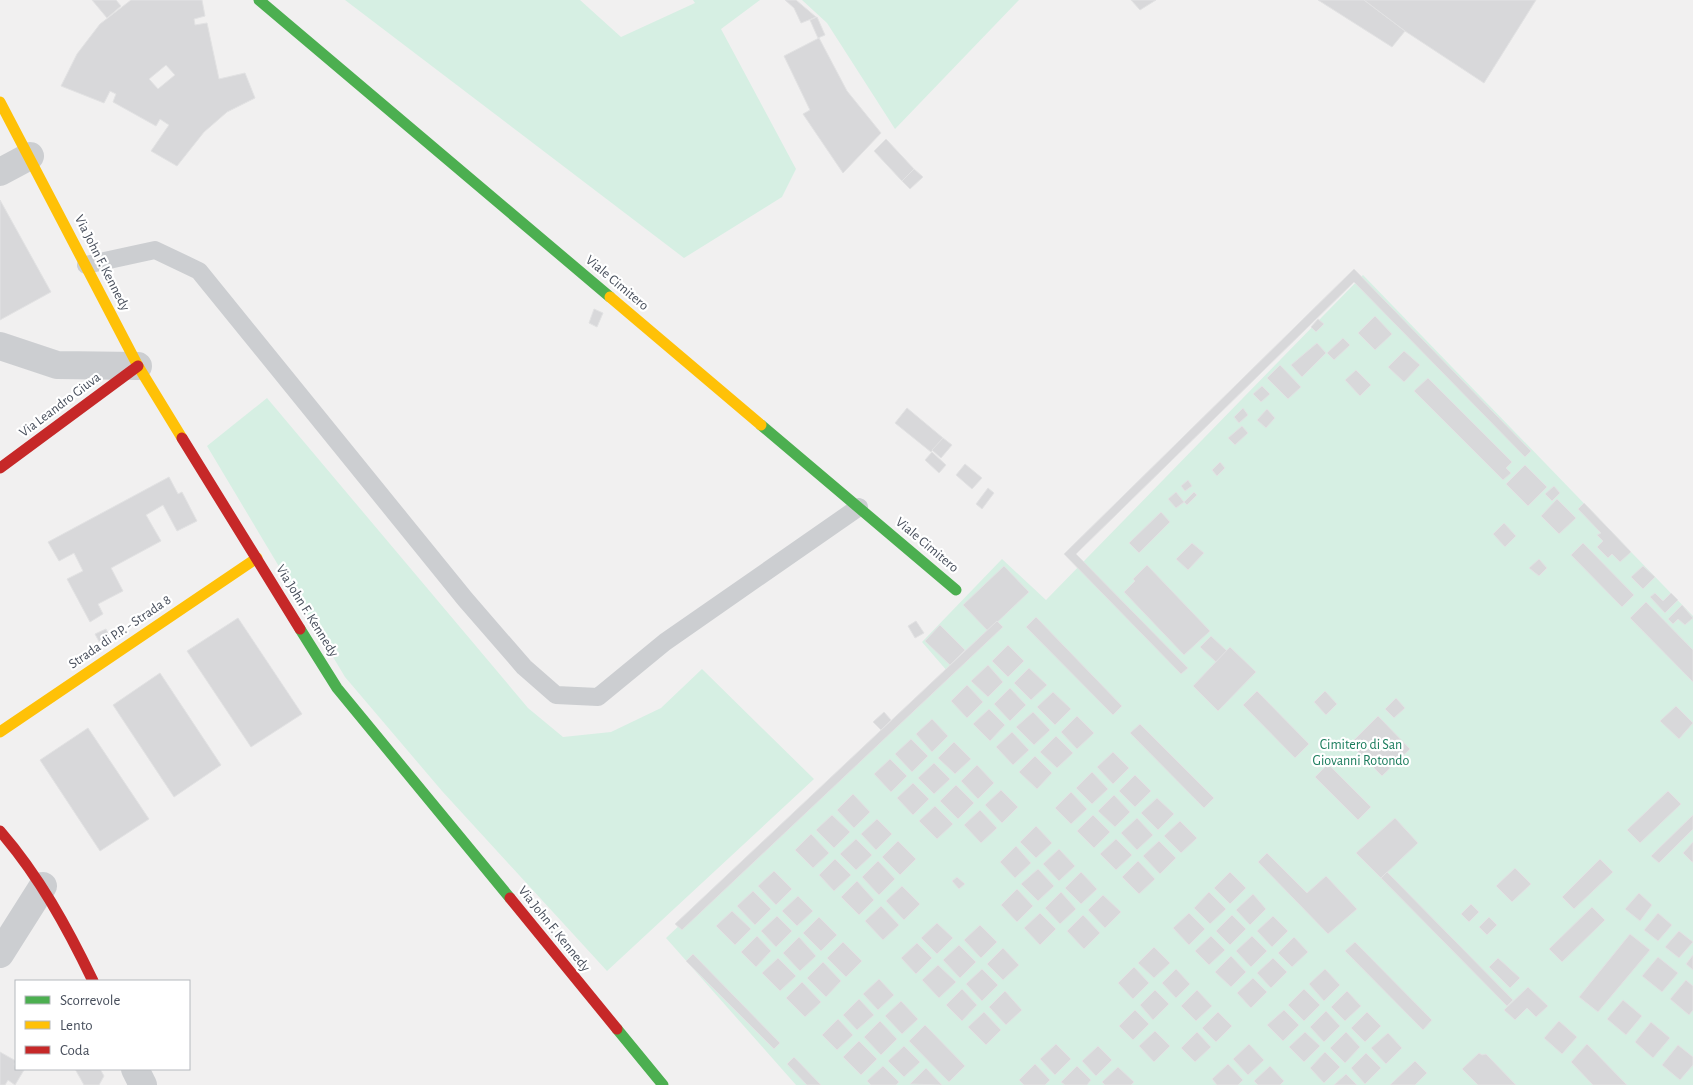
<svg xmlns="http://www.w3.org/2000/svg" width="1693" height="1085" viewBox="0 0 1693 1085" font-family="'Alegreya Sans',sans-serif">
<rect width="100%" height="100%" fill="#f1f0f0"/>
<!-- green -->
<g fill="#d6efe3">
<polygon points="345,0 580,0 621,37 695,3 693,0 760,0 721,29 796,169 782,197 684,258"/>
<polygon points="802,0 1019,0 895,129 827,23"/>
<polygon points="1363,275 1693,616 1693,1085 796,1085 666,938 948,672 922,642 1002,559 1046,600"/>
<polygon points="267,398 528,708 563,737 611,732 661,708 702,669 814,779 607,971 442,791 345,677 207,446"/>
</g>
<!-- building -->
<g fill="#d8d8da" stroke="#e2e2e3" fill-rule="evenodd">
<polygon points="92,0 116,0 121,6 107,18"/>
<path d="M131,0H202L205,16L194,19L195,25L207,23L219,79L245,73L255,98L227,112L204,132L177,166L151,151L169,125L160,119L156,126L113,102L116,94L110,91L104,103L61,86L77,54L100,24ZM166,65L175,75L158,89L149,79Z"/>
<polygon points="785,0 796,0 816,17 801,23 794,8"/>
<polygon points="1131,0 1156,0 1140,10"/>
<polygon points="1318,0 1364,0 1405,31 1392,47"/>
<polygon points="1364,0 1536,0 1484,83 1405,31"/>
<polygon points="817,17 825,35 818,38 810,20"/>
<polygon points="819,38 847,91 881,133 843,173 803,114 810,110 784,56"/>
<polygon points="886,139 914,169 902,181 874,151"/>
<polygon points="914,169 923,177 910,189 902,181"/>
<polygon points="0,200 51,292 0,320"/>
<polygon points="1354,269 1531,451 1525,457 1354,282 1076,554 1188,668 1181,674 1064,554"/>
<polygon points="594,309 603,313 597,327 589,323"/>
<polygon points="1375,316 1392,334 1375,350 1358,333"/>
<polygon points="1318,319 1324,324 1316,332 1311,327"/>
<polygon points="1343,338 1350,345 1334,360 1327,353"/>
<polygon points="1317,343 1326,353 1302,377 1291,365"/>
<polygon points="1404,351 1420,365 1404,382 1388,367"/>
<polygon points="1280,365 1301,387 1288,399 1267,378"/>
<polygon points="1356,370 1371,385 1360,396 1345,380"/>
<polygon points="1428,378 1512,462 1506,468 1511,473 1503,480 1414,391"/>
<polygon points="1262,386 1270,394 1261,402 1253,394"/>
<polygon points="907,408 943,438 931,452 895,423"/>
<polygon points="1243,408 1248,415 1239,423 1234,417"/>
<polygon points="1267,409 1275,418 1266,428 1257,420"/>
<polygon points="1242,426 1248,433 1235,445 1228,438"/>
<polygon points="943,438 952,445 941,458 932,450"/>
<polygon points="932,452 946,465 939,473 925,460"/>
<polygon points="1220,462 1225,468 1217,476 1212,470"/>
<polygon points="965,464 982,478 972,489 956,475"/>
<polygon points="1525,465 1547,487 1528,506 1506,484"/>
<polygon points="169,477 178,494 182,492 197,521 177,531 163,505 146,515 161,541 111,568 123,591 98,604 103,614 90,622 67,579 83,571 74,553 59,561 48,542"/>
<polygon points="1188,480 1192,486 1185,491 1181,486"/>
<polygon points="1554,486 1560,493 1552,501 1545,494"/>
<polygon points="988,488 994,493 982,509 976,504"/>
<polygon points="1176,492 1184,502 1176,508 1168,499"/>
<polygon points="1194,492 1197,495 1187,505 1184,502"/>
<polygon points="1557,499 1576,518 1559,534 1541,516"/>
<polygon points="1584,503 1631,552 1620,562 1612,554 1608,558 1597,547 1603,541 1597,535 1601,533 1578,509"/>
<polygon points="1161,512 1170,522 1139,553 1129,543"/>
<polygon points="1504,523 1516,536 1505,547 1493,534"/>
<polygon points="1192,543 1204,553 1188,570 1176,559"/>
<polygon points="1583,543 1634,595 1622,607 1571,555"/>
<polygon points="1539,559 1547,568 1539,576 1529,568"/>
<polygon points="1147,565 1210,631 1184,655 1124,592 1135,581 1133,579"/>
<polygon points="1004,566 1029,592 988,631 963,605"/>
<polygon points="1643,566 1655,577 1643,589 1631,577"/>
<polygon points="1655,593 1663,601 1671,593 1678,600 1665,613 1650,597"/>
<polygon points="1646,602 1693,650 1693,682 1630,618"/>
<polygon points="1682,605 1693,618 1685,625 1678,619 1673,624 1668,619"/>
<polygon points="1036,617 1122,706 1113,715 1026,627"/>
<polygon points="238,618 302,714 251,747 187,651"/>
<polygon points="916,621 924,633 915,638 908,626"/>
<polygon points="997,621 1003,627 682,930 675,924"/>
<polygon points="940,625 965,650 950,665 925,641"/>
<polygon points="106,629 113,644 103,649 95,634"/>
<polygon points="1211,636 1227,651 1216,662 1200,647"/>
<polygon points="1008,645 1024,661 1008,677 992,661"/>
<polygon points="1230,647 1256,672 1218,711 1193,686"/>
<polygon points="988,665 1003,682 988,697 971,681"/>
<polygon points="1029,668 1047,685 1031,700 1014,683"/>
<polygon points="160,673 221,765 174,797 113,705"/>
<polygon points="967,685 983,702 967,718 951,701"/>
<polygon points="1010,688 1026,705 1010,721 994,704"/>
<polygon points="1257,691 1309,744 1295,758 1243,705"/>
<polygon points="1325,691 1337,704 1326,715 1314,702"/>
<polygon points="1053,692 1071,709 1055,725 1037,707"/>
<polygon points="1396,698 1405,708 1394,718 1385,709"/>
<polygon points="1676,706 1693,723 1679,739 1660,721"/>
<polygon points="989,709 1005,725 990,741 973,724"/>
<polygon points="884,712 891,720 881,730 873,722"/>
<polygon points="1033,712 1050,730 1034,745 1016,727"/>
<polygon points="1077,716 1094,733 1077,749 1061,732"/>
<polygon points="1378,716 1410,749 1382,776 1350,744"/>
<polygon points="932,719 948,736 932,752 916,734"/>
<polygon points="1140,724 1214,798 1204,808 1130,733"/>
<polygon points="88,728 149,819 100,851 40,760"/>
<polygon points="1012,732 1029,750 1013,765 996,747"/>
<polygon points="1056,736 1073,753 1057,768 1040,752"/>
<polygon points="911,739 928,756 912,772 895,754"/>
<polygon points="954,742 971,759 955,774 938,758"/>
<polygon points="1113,752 1129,768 1113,784 1097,767"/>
<polygon points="1035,756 1052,773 1037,789 1019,772"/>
<polygon points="890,759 907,776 891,792 874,774"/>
<polygon points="934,763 950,779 934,794 918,778"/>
<polygon points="1328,764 1371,807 1358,820 1315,777"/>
<polygon points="977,765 994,783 978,799 961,781"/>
<polygon points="1092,772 1108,789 1092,804 1076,788"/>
<polygon points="1135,775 1151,791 1135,807 1119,791"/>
<polygon points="913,783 929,799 913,815 897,798"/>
<polygon points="956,785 974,803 958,819 940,801"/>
<polygon points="1001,790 1018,807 1002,823 985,805"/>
<polygon points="1668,791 1681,804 1640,843 1627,830"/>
<polygon points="1071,792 1087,809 1071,824 1055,808"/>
<polygon points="853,794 870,812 854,828 837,810"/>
<polygon points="1114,795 1130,812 1115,827 1098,811"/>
<polygon points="1157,798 1174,814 1158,830 1141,813"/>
<polygon points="935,806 953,824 937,839 919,821"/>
<polygon points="980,810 997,828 981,843 964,825"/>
<polygon points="832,815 850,832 834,848 816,830"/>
<polygon points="1093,815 1110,832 1094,848 1077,831"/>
<polygon points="1693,815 1693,829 1659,863 1651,856"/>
<polygon points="1137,818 1153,835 1137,850 1121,833"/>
<polygon points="1395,818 1418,843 1381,878 1356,853"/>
<polygon points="877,819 892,834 876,850 861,834"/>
<polygon points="1180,821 1197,838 1181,853 1164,836"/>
<polygon points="1036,826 1052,843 1036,858 1020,842"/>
<polygon points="811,834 829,853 813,868 795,850"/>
<polygon points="856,839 872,855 856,870 840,854"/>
<polygon points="1116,839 1132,855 1116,870 1100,854"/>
<polygon points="898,841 916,859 900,875 882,857"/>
<polygon points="1159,841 1176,858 1160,874 1143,856"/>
<polygon points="1693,842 1693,862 1692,862 1683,853"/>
<polygon points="1016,846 1031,863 1015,878 1000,862"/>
<polygon points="1059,849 1075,866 1059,881 1043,864"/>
<polygon points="1267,853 1307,893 1326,876 1357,909 1328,934 1258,862"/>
<polygon points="835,859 851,875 834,891 819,875"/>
<polygon points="1600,859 1613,872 1574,909 1562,897"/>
<polygon points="878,861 895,879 879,895 862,877"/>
<polygon points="1138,861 1155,879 1139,894 1122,877"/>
<polygon points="1515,868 1531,884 1512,902 1496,886"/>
<polygon points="1038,869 1054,886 1038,901 1021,884"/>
<polygon points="774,871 792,889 776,905 758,886"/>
<polygon points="1081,872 1097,889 1081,904 1065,888"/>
<polygon points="1230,872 1246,888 1230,904 1214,888"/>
<polygon points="1387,872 1513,1000 1507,1006 1381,878"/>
<polygon points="957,877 965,884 959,889 952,881"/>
<polygon points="857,881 874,900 859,915 841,897"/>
<polygon points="902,886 920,904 904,920 886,901"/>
<polygon points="1017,889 1033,906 1017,922 1001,905"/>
<polygon points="753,891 771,909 755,925 737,906"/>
<polygon points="1061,892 1076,909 1060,924 1045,908"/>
<polygon points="1209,892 1226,909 1210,924 1194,908"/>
<polygon points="1639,893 1652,905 1640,921 1625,909"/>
<polygon points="1253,894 1266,909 1250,925 1236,910"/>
<polygon points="1103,895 1121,912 1105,928 1088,910"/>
<polygon points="798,896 813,911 797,926 782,911"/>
<polygon points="1471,904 1479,912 1469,922 1461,914"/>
<polygon points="881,906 899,925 883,940 865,921"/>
<polygon points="1592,907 1605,920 1562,962 1549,949"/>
<polygon points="732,911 751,929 735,945 716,926"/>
<polygon points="1040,913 1056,929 1040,945 1024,928"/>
<polygon points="1189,913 1205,929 1189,945 1173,928"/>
<polygon points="1658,913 1672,925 1658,941 1644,930"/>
<polygon points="1083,915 1100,933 1084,949 1067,931"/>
<polygon points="1232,915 1246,929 1230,945 1216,931"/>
<polygon points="777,916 792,931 776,947 761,931"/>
<polygon points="1273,916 1288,931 1272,947 1257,931"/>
<polygon points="819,917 837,935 821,951 803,933"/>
<polygon points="1489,917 1497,925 1487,935 1479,927"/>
<polygon points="937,923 953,938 937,954 921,938"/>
<polygon points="980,925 997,942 981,958 964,940"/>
<polygon points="1679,931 1693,942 1679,958 1665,947"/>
<polygon points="1630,934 1650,950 1598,1012 1579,997"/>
<polygon points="757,936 771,951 756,967 741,952"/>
<polygon points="1211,936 1225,950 1209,965 1195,951"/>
<polygon points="1252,936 1267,951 1251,967 1236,951"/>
<polygon points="799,937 816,956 800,971 783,953"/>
<polygon points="1294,937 1308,952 1292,967 1278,953"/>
<polygon points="843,942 862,961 846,977 827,958"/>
<polygon points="1355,942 1432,1020 1423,1030 1345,951"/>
<polygon points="917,943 932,958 916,974 901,958"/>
<polygon points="959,945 976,962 960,978 943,960"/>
<polygon points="1154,947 1170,963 1154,978 1138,963"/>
<polygon points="1003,948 1019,965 1003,980 987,964"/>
<polygon points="693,954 780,1043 774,1049 686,961"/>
<polygon points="1693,955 1693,970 1686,964"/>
<polygon points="1231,956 1246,972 1231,987 1215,972"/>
<polygon points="1658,957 1678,973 1662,992 1642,976"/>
<polygon points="778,958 796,976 780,991 762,973"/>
<polygon points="1273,958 1287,972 1271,988 1257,973"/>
<polygon points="1498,958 1520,978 1510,988 1489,967"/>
<polygon points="823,962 841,981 826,997 807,978"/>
<polygon points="938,965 956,982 939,998 922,980"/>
<polygon points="1134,967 1149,983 1133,999 1118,983"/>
<polygon points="982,969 998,985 982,1001 966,984"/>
<polygon points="1176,969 1190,984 1176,998 1162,983"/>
<polygon points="1325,969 1340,985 1324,1001 1309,984"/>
<polygon points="1253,978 1267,992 1251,1008 1237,993"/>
<polygon points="879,979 894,995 878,1010 863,994"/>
<polygon points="1686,980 1693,986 1693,1010 1689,1015 1670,999"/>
<polygon points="802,982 821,1002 805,1017 786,998"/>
<polygon points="1528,987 1548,1006 1536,1017 1527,1008 1515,1020 1504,1010"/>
<polygon points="962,989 977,1005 962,1021 946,1005"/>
<polygon points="1304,989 1320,1005 1304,1021 1288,1005"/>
<polygon points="1155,990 1169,1004 1153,1020 1140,1005"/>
<polygon points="1197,990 1212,1006 1196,1021 1181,1006"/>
<polygon points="1005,991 1022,1010 1006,1025 989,1007"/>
<polygon points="1347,991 1361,1006 1345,1021 1331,1007"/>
<polygon points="859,999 874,1015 857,1030 843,1015"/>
<polygon points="1623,1000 1642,1016 1626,1035 1607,1019"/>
<polygon points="901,1001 918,1019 902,1034 885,1016"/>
<polygon points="1135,1010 1149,1024 1133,1040 1119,1026"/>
<polygon points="1284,1010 1299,1025 1283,1041 1267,1025"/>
<polygon points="1326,1011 1340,1026 1324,1042 1310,1027"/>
<polygon points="984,1012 1001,1030 986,1045 968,1027"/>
<polygon points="1218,1012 1232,1026 1216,1042 1202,1028"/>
<polygon points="1367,1012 1381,1026 1365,1042 1351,1028"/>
<polygon points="838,1019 853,1035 837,1050 822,1035"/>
<polygon points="880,1021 897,1039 881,1055 864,1037"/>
<polygon points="1559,1021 1577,1037 1562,1054 1544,1038"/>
<polygon points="1651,1022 1670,1038 1653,1058 1635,1042"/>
<polygon points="925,1025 965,1066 949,1082 909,1041"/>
<polygon points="1155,1031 1170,1046 1154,1062 1139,1046"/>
<polygon points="1197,1032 1211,1047 1195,1062 1181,1048"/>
<polygon points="1305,1032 1320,1046 1304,1062 1289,1047"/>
<polygon points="1346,1032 1360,1047 1345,1063 1330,1048"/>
<polygon points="1388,1033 1402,1048 1386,1064 1371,1048"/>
<polygon points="859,1041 877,1059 861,1075 843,1057"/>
<polygon points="1056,1044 1071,1059 1055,1075 1040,1059"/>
<polygon points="1249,1044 1264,1060 1248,1075 1233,1059"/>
<polygon points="1587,1044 1627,1085 1593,1085 1571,1062"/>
<polygon points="1678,1045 1693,1057 1693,1065 1680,1080 1662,1065"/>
<polygon points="904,1046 920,1062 904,1077 888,1061"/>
<polygon points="1098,1046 1112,1060 1096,1076 1082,1061"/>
<polygon points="0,1052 16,1061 14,1064 16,1069 24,1070 15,1085 8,1080 5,1085 0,1085"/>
<polygon points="1325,1052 1340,1067 1324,1083 1310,1068"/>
<polygon points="1366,1053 1381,1068 1365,1084 1351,1068"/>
<polygon points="1479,1053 1482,1055 1486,1054 1516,1085 1478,1085 1462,1069"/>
<polygon points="794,1057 821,1085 807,1085 787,1064"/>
<polygon points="1415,1061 1427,1073 1415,1085 1390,1085"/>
<polygon points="1035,1064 1050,1080 1045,1085 1024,1085 1019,1080"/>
<polygon points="1228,1064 1243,1080 1238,1085 1217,1085 1212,1079"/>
<polygon points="883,1066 899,1082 896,1085 871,1085 867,1081"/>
<polygon points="1077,1066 1091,1080 1087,1085 1065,1085 1061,1082"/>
<polygon points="1270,1066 1284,1081 1280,1085 1258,1085 1254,1081"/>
<polygon points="1118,1067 1134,1082 1131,1085 1105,1085 1102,1082"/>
<polygon points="926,1068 942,1085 910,1084"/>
<polygon points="75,1069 100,1069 104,1076 99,1085 84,1085"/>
<polygon points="1346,1074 1357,1085 1334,1085"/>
</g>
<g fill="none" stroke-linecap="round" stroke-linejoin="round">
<!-- lane -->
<polyline stroke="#ccced1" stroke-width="18" points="86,265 155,250 199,271 465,599 524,667 556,695 598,697 665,642 859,507"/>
<!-- street -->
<g stroke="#ccced1" stroke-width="28">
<polyline points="0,172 30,156"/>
<polyline points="0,346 57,365 138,366"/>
<polyline points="0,954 43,886"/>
<polyline points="135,1069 143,1085"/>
</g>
<!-- fast -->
<g stroke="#4caf50" stroke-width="11">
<polyline points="259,0 610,297"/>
<polyline points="761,425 956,590"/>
<polyline points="300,629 337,688 510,898"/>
<polyline points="617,1029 663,1085"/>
</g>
<!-- slow -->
<g stroke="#ffc107" stroke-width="11">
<polyline points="0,102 138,366 182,438"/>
<polyline points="610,297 761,425"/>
<polyline points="0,732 257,558"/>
</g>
<!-- jam -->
<g stroke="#c62828" stroke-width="11">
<polyline points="182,438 300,629"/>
<polyline points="0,468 138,366"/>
<path d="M0,831C39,876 67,927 93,981"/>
<polyline points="510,898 617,1029"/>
</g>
</g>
<g text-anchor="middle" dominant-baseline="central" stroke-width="4.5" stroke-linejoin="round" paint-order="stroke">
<!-- street labels -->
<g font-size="14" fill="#484f5c" stroke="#fff">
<text transform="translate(102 263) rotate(63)">Via John F. Kennedy</text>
<text transform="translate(617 283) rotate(40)">Viale Cimitero</text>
<text transform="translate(60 405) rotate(-37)">Via Leandro Giuva</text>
<text transform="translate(927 545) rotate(40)">Viale Cimitero</text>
<text transform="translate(307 611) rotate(58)">Via John F. Kennedy</text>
<text transform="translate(120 632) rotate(-34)">Strada di P.P. - Strada 8</text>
<text transform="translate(554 929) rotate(51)">Via John F. Kennedy</text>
</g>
<!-- park labels -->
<g font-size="14" fill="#1a7c5c" stroke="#fff">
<text x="1361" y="745">Cimitero di San<tspan x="1361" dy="16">Giovanni Rotondo</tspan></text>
</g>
</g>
<!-- legend -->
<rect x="15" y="980" width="175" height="90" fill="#ffffff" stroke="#b6b9be"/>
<rect x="25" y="996" width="25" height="8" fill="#4caf50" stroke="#b6b9be"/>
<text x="60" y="1005" font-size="15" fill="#484f5c">Scorrevole</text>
<rect x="25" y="1021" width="25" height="8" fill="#ffc107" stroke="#b6b9be"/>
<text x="60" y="1030" font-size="15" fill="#484f5c">Lento</text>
<rect x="25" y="1046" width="25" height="8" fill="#c62828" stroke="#b6b9be"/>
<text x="60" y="1055" font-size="15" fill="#484f5c">Coda</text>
</svg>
